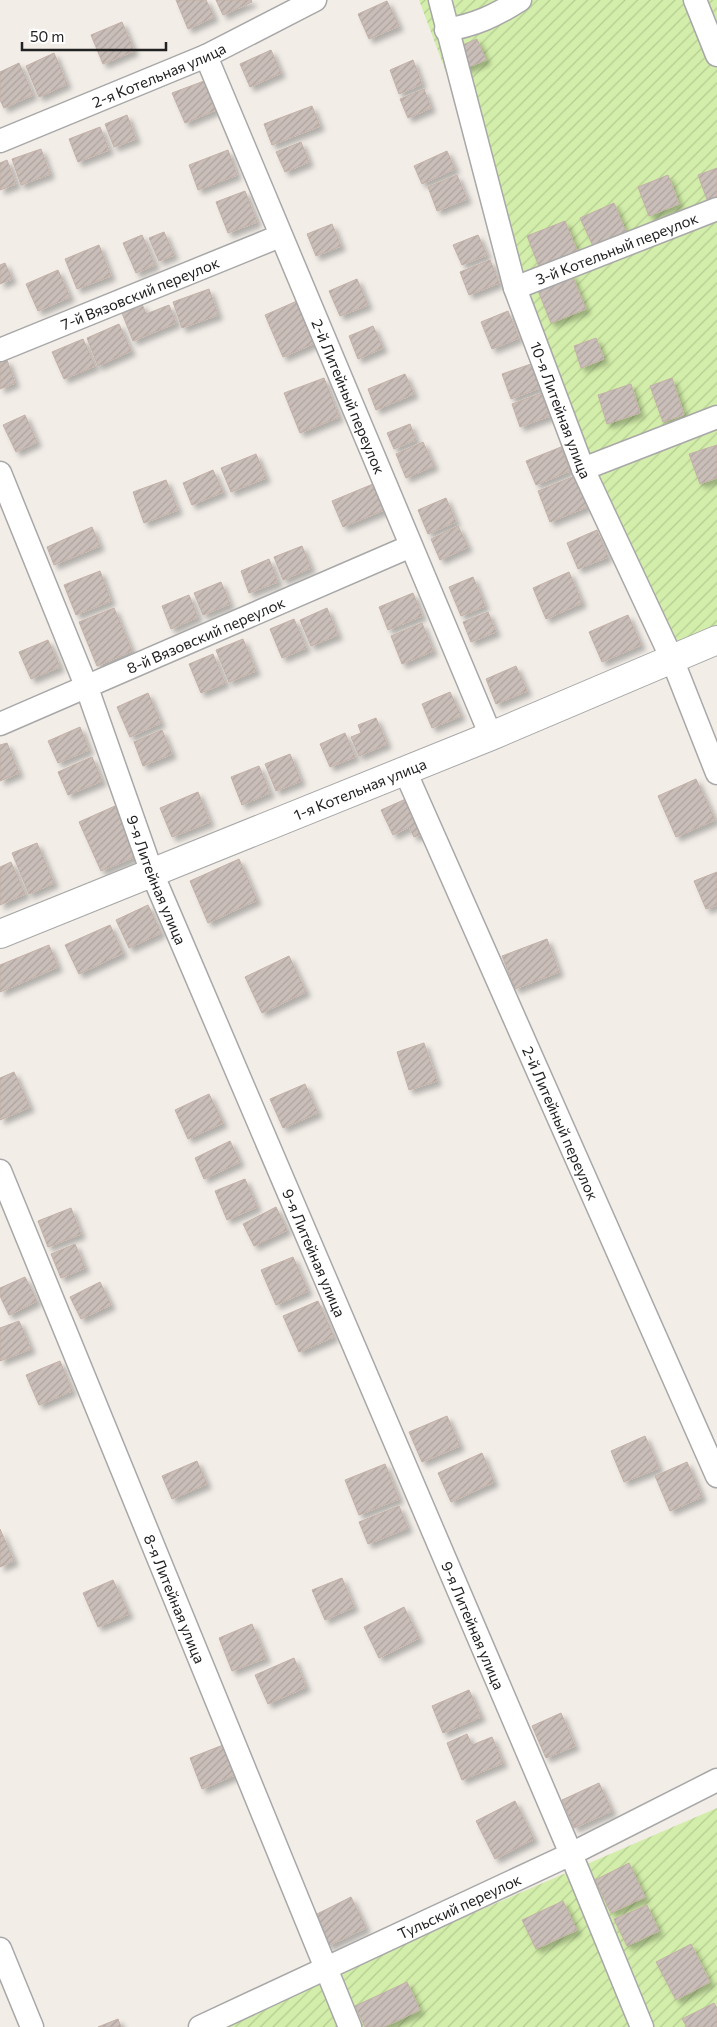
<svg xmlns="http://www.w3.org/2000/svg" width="717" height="2027" viewBox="0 0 717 2027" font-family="Commissioner,sans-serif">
<defs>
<pattern id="garden-furrows" width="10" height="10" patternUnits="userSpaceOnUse" patternTransform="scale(1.25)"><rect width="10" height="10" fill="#d3eeaa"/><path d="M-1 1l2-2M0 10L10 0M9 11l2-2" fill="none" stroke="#b5cc92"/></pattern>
<pattern id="building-hatch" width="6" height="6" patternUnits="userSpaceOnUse" patternTransform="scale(1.25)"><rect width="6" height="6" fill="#cabeb9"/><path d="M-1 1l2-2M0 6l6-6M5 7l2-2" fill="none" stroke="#ada39f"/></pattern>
<filter id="shadow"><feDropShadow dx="4.5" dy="4.5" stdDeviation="2.5" flood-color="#0004"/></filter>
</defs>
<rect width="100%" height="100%" fill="#f2ede7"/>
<!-- garden -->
<g fill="url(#garden-furrows)">
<polygon points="419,0 717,0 717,629 663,652"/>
<polygon points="717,1808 717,2027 209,2027"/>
</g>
<!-- building -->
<g fill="url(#building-hatch)" stroke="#c4b1a8" filter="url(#shadow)">
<polygon points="176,0 206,0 214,17 188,29"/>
<polygon points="216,0 251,0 252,2 223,15"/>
<polygon points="387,1 399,26 369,39 358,14"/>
<polygon points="122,22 134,51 103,64 91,35"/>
<polygon points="477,39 486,60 464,69 455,48"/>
<polygon points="271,50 281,73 250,87 240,64"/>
<polygon points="54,53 67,84 39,97 26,66"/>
<polygon points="413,60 422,84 399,94 390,70"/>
<polygon points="19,63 33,95 4,108 0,100 0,72"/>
<polygon points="204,81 216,110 185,123 172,93"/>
<polygon points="424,89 431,108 408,118 400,99"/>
<polygon points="312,106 320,126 272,145 264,124"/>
<polygon points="127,115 136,139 114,147 105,124"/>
<polygon points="100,127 109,150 78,162 69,139"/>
<polygon points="301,142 309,162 285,172 276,152"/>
<polygon points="41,149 50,174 21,185 12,159"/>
<polygon points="228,150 237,175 198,190 189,165"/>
<polygon points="447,151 455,169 422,184 414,166"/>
<polygon points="7,160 16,184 0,190 0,163"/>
<polygon points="717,168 717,198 708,202 698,175"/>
<polygon points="457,175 467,199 437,211 428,187"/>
<polygon points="668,175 679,204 649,216 638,187"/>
<polygon points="245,191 257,222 228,233 216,202"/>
<polygon points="614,203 626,232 593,246 580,218"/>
<polygon points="565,221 578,253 540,269 527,236"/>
<polygon points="332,224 341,246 316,256 307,234"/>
<polygon points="164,232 174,255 159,261 149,238"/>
<polygon points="142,235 155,265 136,273 123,243"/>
<polygon points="478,235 487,255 462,265 453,245"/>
<polygon points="99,245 111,276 77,289 65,259"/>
<polygon points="490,260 499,283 469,295 460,272"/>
<polygon points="5,263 12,279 0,284 0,265"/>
<polygon points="58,270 70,297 38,311 26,284"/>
<polygon points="571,273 586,309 551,323 537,288"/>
<polygon points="357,279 368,305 340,316 329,291"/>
<polygon points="209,289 218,315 182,328 173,302"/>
<polygon points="297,301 315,343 283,357 265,315"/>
<polygon points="142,304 146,314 169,305 176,323 133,341 122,313"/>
<polygon points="508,311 519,338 492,349 481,322"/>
<polygon points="119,324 131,351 98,366 87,338"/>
<polygon points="373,326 383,348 358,359 349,336"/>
<polygon points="596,338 604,359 581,368 574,346"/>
<polygon points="83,339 95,366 64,379 52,352"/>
<polygon points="7,360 15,383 0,389 0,362"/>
<polygon points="531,364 540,388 511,399 502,374"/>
<polygon points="405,374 414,394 376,410 368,389"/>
<polygon points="324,378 339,417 300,433 284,393"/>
<polygon points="672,378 684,415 663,422 650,386"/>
<polygon points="631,384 640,413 607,424 598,395"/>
<polygon points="542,393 550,416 520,427 512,404"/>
<polygon points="25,415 37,442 16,452 3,425"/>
<polygon points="410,424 416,440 394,449 387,433"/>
<polygon points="423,442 434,466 406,478 396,454"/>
<polygon points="717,445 717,478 700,484 689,454"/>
<polygon points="561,447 570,471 536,485 526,461"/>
<polygon points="256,454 266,478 231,492 221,468"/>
<polygon points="213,470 223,492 192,505 183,483"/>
<polygon points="575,476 587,507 550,522 538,491"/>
<polygon points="166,480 178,510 144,523 133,492"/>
<polygon points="373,484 384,510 343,527 332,501"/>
<polygon points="446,498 456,522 428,534 418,510"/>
<polygon points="458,526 468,547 440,560 431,539"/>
<polygon points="92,527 100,546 54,565 47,547"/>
<polygon points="597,530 608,557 578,569 567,543"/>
<polygon points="302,546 311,568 283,580 274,557"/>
<polygon points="269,559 278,582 249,593 241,571"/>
<polygon points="100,571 111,601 76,615 64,585"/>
<polygon points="569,572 582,603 546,619 533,588"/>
<polygon points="473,577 485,606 461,616 449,587"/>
<polygon points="221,582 230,604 203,615 194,593"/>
<polygon points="413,593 422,616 388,630 379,607"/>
<polygon points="189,595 198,617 171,629 162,606"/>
<polygon points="114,608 132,651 97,666 79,622"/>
<polygon points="327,608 338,635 311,646 300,620"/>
<polygon points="488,612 496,632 471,642 463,622"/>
<polygon points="628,615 641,645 602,662 589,632"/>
<polygon points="294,619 306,648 282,658 270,629"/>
<polygon points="422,623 433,651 402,664 391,636"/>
<polygon points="243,639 256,671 229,682 216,650"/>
<polygon points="48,640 60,667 31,679 19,652"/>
<polygon points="213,654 225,683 201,693 189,664"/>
<polygon points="516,666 527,691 496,704 486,679"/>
<polygon points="450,692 461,716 432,728 422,704"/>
<polygon points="148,693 161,723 130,737 117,707"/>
<polygon points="376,718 387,744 359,756 351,737 361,733 358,725"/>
<polygon points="80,727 89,750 58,763 48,741"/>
<polygon points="162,730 172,754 143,766 134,742"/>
<polygon points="345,733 355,757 330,767 320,744"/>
<polygon points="7,743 19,773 0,781 0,745"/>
<polygon points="290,754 301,781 276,791 265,764"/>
<polygon points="92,757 102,781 68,795 58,772"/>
<polygon points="259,766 270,793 242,805 231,777"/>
<polygon points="696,779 715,820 676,837 658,796"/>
<polygon points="198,792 210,822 172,837 160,808"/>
<polygon points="408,798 424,833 414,837 409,827 393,835 381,810"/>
<polygon points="115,806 137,856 101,871 79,822"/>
<polygon points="37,843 54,883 29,894 12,853"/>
<polygon points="239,859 257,900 208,923 190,881"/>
<polygon points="11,862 25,894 0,905 0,867"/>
<polygon points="717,872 717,905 706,909 694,881"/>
<polygon points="148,905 161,933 129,948 116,920"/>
<polygon points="110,925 123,953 79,974 65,945"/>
<polygon points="547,939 559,972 515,989 502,956"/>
<polygon points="49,945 58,967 0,992 0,965"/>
<polygon points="289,956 306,992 262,1013 245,977"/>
<polygon points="424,1043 437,1081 409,1090 397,1052"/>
<polygon points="14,1072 30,1107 0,1120 0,1078"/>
<polygon points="305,1084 318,1113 283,1128 270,1099"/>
<polygon points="209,1094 223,1123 188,1139 175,1110"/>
<polygon points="230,1141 240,1162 204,1179 195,1158"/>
<polygon points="245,1179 257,1207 227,1220 215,1191"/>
<polygon points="276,1207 287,1230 254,1246 243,1224"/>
<polygon points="71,1208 81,1234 48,1247 38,1221"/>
<polygon points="75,1244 85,1268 61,1278 51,1254"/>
<polygon points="293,1257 308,1291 276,1305 261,1270"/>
<polygon points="25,1277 37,1301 9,1315 0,1296 0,1288"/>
<polygon points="100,1282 111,1305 81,1319 70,1297"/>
<polygon points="318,1301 334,1337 299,1352 283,1316"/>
<polygon points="19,1321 31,1349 0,1361 0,1328"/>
<polygon points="60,1361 72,1391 39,1405 26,1375"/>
<polygon points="447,1416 460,1446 422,1462 409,1432"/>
<polygon points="645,1436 659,1468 624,1482 611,1451"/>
<polygon points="482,1453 494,1482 451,1502 438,1473"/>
<polygon points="197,1461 207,1484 172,1499 162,1476"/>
<polygon points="687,1462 702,1497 670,1511 655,1476"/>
<polygon points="385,1464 399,1499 359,1515 345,1480"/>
<polygon points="399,1506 408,1528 368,1544 359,1522"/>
<polygon points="0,1529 14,1561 0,1567"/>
<polygon points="342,1578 354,1607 325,1620 312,1590"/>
<polygon points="113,1580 129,1614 98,1627 83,1593"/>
<polygon points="404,1607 419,1638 379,1658 364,1627"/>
<polygon points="252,1624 266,1658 232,1671 219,1638"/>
<polygon points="294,1658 306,1687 268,1704 255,1675"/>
<polygon points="469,1690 481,1717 443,1733 432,1706"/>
<polygon points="561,1713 575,1746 546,1758 532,1726"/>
<polygon points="467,1734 472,1745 492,1737 503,1763 462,1780 447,1743"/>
<polygon points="223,1745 235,1775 202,1789 190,1758"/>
<polygon points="599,1783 612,1811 574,1828 562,1800"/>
<polygon points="515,1801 534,1839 495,1859 476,1821"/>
<polygon points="629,1863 645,1897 611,1913 595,1880"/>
<polygon points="351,1897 366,1928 328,1946 313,1916"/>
<polygon points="563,1901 577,1930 536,1949 522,1920"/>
<polygon points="647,1905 659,1931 627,1946 614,1919"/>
<polygon points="691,1944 710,1982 676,2000 656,1962"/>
<polygon points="407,1982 420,2010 384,2027 365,2027 355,2006"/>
<polygon points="714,2003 717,2008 717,2027 687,2027 682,2019"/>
<polygon points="118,2019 121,2027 98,2027"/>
</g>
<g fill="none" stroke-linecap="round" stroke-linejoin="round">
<!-- minor casing -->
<g stroke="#a8a8a8" stroke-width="25">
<g id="minor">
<path id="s1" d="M440,0L515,288L583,469L672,659L717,773"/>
<polyline points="695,0 717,55"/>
<path d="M446,30C475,25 495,16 520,0"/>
<path id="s2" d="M206,56L491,736"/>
<path id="s3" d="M0,141L206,56L315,0"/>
<path id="s4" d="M515,288L717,209"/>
<path id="s5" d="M0,350L280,236"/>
<polyline points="583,469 717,417"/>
<path id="s6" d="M0,473L87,688L152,873L571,1854L642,2027"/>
<path id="s7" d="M0,724L411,546"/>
<path id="s8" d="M405,771L717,1476"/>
<path id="s9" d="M0,1171L350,2027"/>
<polyline points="0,1949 32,2027"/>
<path id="s10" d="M200,2027L571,1854L717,1780"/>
</g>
</g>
<!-- tertiary casing -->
<g stroke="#a8a8a8" stroke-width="30">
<g id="tertiary">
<path id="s11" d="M0,934L491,736L717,640"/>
</g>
</g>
<!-- minor -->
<use href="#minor" stroke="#fff" stroke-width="22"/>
<!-- tertiary -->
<use href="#tertiary" stroke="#fff" stroke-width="28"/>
</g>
<g text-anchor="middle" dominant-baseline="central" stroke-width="4" stroke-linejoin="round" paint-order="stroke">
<!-- street labels -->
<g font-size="15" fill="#212121" stroke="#fff">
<text stroke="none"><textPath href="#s3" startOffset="172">2-я Котельная улица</textPath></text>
<text stroke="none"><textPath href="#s4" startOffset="109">3-й Котельный переулок</textPath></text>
<text stroke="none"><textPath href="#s5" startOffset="151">7-й Вязовский переулок</textPath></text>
<text stroke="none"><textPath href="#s2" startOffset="369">2-й Литейный переулок</textPath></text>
<text stroke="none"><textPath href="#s1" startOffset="428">10-я Литейная улица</textPath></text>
<text stroke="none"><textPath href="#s7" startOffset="224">8-й Вязовский переулок</textPath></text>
<text stroke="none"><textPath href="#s11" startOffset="388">1-я Котельная улица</textPath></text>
<text stroke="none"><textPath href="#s6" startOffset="436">9-я Литейная улица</textPath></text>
<text stroke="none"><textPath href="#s8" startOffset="385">2-й Литейный переулок</textPath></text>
<text stroke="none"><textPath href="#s6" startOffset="841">9-я Литейная улица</textPath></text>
<text stroke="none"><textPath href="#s9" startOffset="462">8-я Литейная улица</textPath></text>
<text stroke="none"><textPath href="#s6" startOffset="1246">9-я Литейная улица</textPath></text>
<text stroke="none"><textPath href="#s10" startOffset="286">Тульский переулок</textPath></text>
</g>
</g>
<!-- scale -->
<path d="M22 42v8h144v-8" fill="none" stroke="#212121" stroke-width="2.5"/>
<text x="30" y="42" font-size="15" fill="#212121" stroke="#ffffff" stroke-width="4" paint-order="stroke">50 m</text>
</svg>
